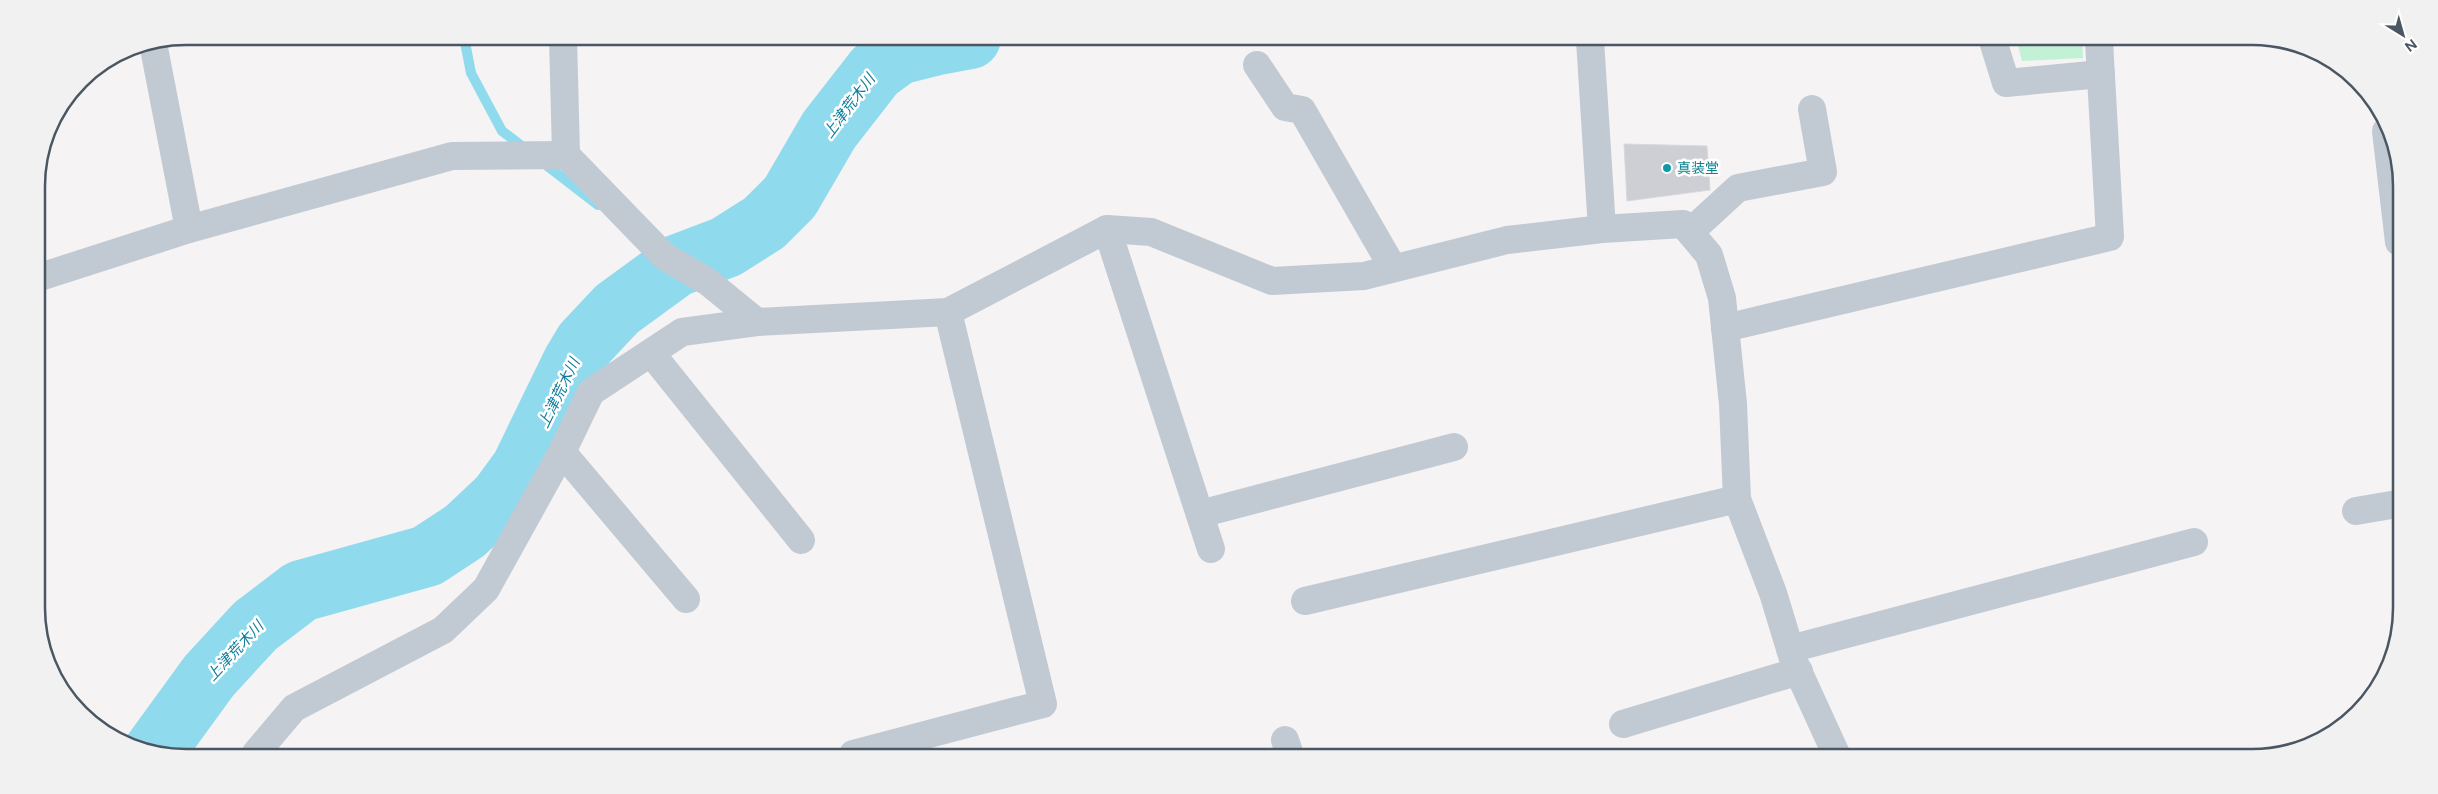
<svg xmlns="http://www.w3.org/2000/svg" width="2438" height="794" viewBox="0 0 2438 794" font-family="Figtree,'Noto Sans JP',sans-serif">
<rect width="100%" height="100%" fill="#f5f3f3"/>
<!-- green -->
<polygon fill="#c3f1d5" points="2017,41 2082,41 2083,58 2022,61"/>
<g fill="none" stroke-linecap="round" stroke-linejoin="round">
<!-- stream -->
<g stroke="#90daee" stroke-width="10">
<polyline points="464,37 471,73 502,131 527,150"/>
<polyline points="541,161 598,205"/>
</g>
<!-- river -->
<polyline stroke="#90daee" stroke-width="62" points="153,753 209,676 255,626 301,591 427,556 465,531 500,498 522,468 573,363 585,343 617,309 676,266 726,247 764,223 790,197 829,130 875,71 898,54 938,44 970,38"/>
</g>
<!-- building -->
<polygon fill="#cdcfd5" stroke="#d7d9de" points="1624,144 1707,146 1710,190 1627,201"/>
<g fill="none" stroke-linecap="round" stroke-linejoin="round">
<!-- minor -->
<g stroke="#c1cad2" stroke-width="28">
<polyline points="563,37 566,155 664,256 708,282 757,322 948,312 1107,229 1151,232 1272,281 1364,276 1507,240 1602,229 1683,224 1709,255 1722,298 1733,404 1737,499 1773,593 1794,662 1837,756"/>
<polyline points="1590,40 1602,229"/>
<polyline points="1993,41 2006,83 2101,74"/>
<polyline points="153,43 189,229"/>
<polyline points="1257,65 1285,107 1302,110 1393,268"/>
<polyline points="2386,131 2399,242"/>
<polyline points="1107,229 1211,549"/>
<polyline points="1690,232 1738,188 1823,172 1812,109"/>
<polyline points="37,278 189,229 452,156 566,155"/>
<polyline points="1725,328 2110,237 2099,41"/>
<polyline points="651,353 801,540"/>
<polyline points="562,452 686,599"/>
<polyline points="2356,511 2397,504"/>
<polyline points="1200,514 1454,447"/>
<polyline points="1305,601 1737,499"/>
<polyline points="1790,649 2194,542"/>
<polyline points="1623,724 1799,671"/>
<polyline points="1285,740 1290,755"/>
<polyline points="256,753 294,708 443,630 486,589 562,452 591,392 682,332 757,322"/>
<polyline points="853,754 1043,704 948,312"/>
</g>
</g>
<!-- markers -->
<circle fill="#0f9aa8" stroke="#fff" stroke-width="2" cx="1667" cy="168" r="5"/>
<g text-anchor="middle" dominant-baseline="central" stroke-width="5" stroke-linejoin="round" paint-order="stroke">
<!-- culture labels -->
<g font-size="14" fill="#0d838f" stroke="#fff" text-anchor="start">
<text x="1677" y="168">真装堂</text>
</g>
<!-- water labels -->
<g font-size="15" font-style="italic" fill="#0c7c9b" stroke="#fff">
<text transform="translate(849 106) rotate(-53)">上津荒木川</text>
<text transform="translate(559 393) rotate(-64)">上津荒木川</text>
<text transform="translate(235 651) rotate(-47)">上津荒木川</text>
</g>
</g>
<!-- crop -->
<path d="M0 0H2438V794H0ZM186 45H2252A141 141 0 0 1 2393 186V608A141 141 0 0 1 2252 749H186A141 141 0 0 1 45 608V186A141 141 0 0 1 186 45Z" fill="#f1f1f2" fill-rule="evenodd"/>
<path fill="none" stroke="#4a5661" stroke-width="2.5" d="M186 45H2252A141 141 0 0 1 2393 186V608A141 141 0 0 1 2252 749H186A141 141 0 0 1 45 608V186A141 141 0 0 1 186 45Z"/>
<!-- north arrow -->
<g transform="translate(2403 35) rotate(143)" stroke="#ffffff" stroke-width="4" paint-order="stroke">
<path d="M0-4L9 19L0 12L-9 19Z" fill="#4a5661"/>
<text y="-8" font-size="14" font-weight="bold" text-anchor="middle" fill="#4a5661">N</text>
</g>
</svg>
